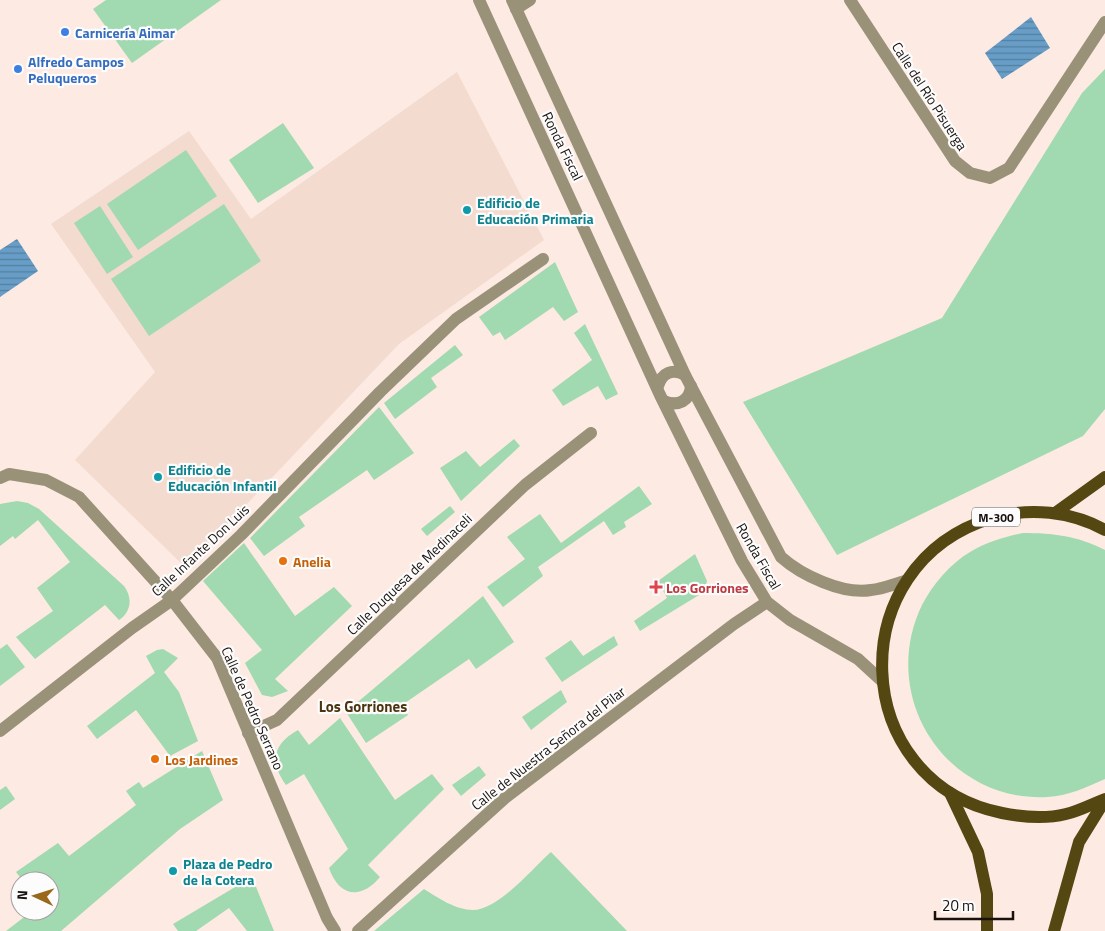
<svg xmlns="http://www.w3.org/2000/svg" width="1105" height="931" viewBox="0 0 1105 931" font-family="'Titillium Web',sans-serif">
<defs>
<pattern id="water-rules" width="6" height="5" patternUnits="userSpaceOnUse" patternTransform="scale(1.25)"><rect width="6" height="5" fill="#679dc6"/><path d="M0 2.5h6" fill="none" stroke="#547f9f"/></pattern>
</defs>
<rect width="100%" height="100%" fill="#fdeae2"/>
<!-- education -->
<polygon fill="#f3dbd0" points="457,72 544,240 399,344 186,568 75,460 155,372 51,224 189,131 251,219"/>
<!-- green -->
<g fill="#a1d9b0">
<polygon points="106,0 221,0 132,63 93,9"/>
<polygon points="1105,69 1105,409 1083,436 837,555 743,402 942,318 1082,93"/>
<polygon points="283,123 314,168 258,203 229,160"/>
<polygon points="186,150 217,196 138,250 107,204"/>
<polygon points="224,204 261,261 149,336 111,279"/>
<polygon points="100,206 133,257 107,274 74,223"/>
<polygon points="555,262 578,312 564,321 553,307 505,340 500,332 493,336 479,317"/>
<polygon points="585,324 618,394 606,400 598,386 563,406 552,390 592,360 574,333"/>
<polygon points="455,345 463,355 431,378 437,387 395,419 384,403"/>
<polygon points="379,407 414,453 374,480 367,470 299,517 305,526 264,556 250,538"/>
<polygon points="514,439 520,446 461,501 440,468 466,451 480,467"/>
<polygon points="639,486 652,504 624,522 626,527 613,535 604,521 538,567 543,576 503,607 487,587 525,559 507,537 540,514 561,543"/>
<path d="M17,501L28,503L39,509L124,586C133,598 131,612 119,620L105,605L35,659L16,637L53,611L37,588L70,562L38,520L15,539L13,536L0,546V504Z"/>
<polygon points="450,506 455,512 427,536 421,529"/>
<path d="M1023,533C1053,533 1078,536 1105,550V779C1087,787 1068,796 1047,797C945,802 878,696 922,605C933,584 950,564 970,552C987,542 1004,537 1023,533Z"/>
<polygon points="244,543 295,616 334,587 352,606 275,679 288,691 272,697 262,695 245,663 262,650 203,581"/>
<polygon points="695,554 707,581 704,592 640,631 634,621 667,598 658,581"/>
<polygon points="483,596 514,642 476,669 469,659 402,705 408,715 366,743 346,712"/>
<polygon points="614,636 618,645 562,682 545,658 571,640 583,656"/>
<polygon points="7,644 25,667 0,686 0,649"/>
<polygon points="163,649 178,658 164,672 179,692 198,741 170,756 136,710 97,739 87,726 155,673 146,656 157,650"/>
<polygon points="561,690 567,702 531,730 522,717"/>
<path d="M340,718L395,800L432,774L444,789L368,865L380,877C361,900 339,897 329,868L348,849L304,774L286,785C270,763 272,744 298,730L309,745Z"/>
<polygon points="202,751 223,800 180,829 61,931 6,931 32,911 50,911 50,881 23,881 16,872 58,843 69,856 136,805 126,791 139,782 143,788"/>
<polygon points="479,766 486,775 461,796 452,785"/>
<polygon points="6,786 15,799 0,810 0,790"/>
<path d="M551,852L627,931H374L424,889C438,898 456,910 473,910C498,910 533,868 551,852Z"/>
<polygon points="252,877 274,931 247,931 229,908 196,931 178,931 173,924"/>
</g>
<!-- water -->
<g fill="url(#water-rules)">
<polygon points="1031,17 1050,48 1002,79 985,53"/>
<polygon points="17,239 38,271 0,297 0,250"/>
</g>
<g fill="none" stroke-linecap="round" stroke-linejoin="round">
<!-- minor -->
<g stroke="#999278" stroke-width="12">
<polyline points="479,0 660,395 742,561 767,602 790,620 858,659 882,681"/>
<path d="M512,0L685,375L781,557C801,575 843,595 871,590C883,589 894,584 905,581"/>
<polyline points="850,0 955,161 970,173 990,178 1009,168 1105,22"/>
<polyline points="516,9 530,0"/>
<path d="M658,386C662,373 672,368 685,375"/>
<path d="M664,401C678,407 690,401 691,386"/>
<polyline points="0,478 9,474 46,480 79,497 172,600 217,658 327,918 335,931"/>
<polyline points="0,731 132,628 172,600 241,535 380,392 456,319 543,259"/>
<polyline points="248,733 277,720 525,485 591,433"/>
<polyline points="358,931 505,798 734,624 767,602"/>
</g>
<!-- primary -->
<g stroke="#544712" stroke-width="12">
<polyline points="1055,513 1105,477"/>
<path d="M1105,530C1071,511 1029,507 992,518C840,564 848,782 1002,813C1022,817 1046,819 1066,814C1079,811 1092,804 1105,799"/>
<polyline points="950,793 978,852 987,894 987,931"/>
<polyline points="1054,931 1079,842 1105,800"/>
</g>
</g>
<!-- markers -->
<g fill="#3f7fe0" stroke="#fcfcfc" stroke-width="2">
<circle cx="65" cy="32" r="5"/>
<circle cx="18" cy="69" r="5"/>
</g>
<g fill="#0f9aa8" stroke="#fcfcfc" stroke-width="2">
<circle cx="467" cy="210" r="5"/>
<circle cx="158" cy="477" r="5"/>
<circle cx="173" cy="871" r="5"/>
</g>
<g fill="#e8710a" stroke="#fcfcfc" stroke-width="2">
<circle cx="283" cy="561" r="5"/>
<circle cx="155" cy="759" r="5"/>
</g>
<path fill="#e0444e" stroke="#fcfcfc" stroke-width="2" d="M653.5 579.5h5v5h5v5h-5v5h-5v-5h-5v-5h5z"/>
<g text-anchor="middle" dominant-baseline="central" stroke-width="4.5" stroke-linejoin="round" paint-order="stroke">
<!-- shield labels -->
<rect fill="#fcfcfc" stroke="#5d5855" stroke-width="1" x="972" y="507.5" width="48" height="19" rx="4"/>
<g font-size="12" font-weight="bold" fill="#19110e">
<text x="996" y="517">M-300</text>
</g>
<!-- shop labels -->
<g font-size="14" font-weight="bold" fill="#366cbe" stroke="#fcfcfc" text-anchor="start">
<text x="75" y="32">Carnicería Aimar</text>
<text x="28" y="61">Alfredo Campos<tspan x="28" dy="16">Peluqueros</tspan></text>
</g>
<!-- street labels -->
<g font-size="14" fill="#19110e" stroke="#fcfcfc">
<text transform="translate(930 96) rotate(57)">Calle del Río Pisuerga</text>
<text transform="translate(563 146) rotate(64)">Ronda Fiscal</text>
<text transform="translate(200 550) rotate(-43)">Calle Infante Don Luis</text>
<text transform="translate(759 556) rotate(60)">Ronda Fiscal</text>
<text transform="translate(409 574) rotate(-44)">Calle Duquesa de Medinaceli</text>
<text transform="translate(253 708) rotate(66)">Calle de Pedro Serrano</text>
<text transform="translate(548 748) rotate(-38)">Calle de Nuestra Señora del Pilar</text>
</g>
<!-- culture labels -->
<g font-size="14" font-weight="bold" fill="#0d838f" stroke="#fcfcfc" text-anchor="start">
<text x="477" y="202">Edificio de<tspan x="477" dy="16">Educación Primaria</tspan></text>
<text x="168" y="469">Edificio de<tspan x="168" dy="16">Educación Infantil</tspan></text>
<text x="183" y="863">Plaza de Pedro<tspan x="183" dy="16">de la Cotera</tspan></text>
</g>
<!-- food labels -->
<g font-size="14" font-weight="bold" fill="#c56008" stroke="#fcfcfc" text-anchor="start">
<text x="293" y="561">Anelia</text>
<text x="165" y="759">Los Jardines</text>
</g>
<!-- health labels -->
<g font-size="14" font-weight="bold" fill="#be3a42" stroke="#fcfcfc" text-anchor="start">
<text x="666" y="587">Los Gorriones</text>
</g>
<!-- neighbourhood labels -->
<g font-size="15" font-weight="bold" fill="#4b3310" stroke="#fcfcfc">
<text x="363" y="706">Los Gorriones</text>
</g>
</g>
<!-- north arrow -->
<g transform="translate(35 896) rotate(274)"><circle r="24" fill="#fcfcfc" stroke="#a19e9d"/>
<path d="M0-4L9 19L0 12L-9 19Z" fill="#99681b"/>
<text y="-8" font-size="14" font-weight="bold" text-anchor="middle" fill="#19110e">N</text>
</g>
<!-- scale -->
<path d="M935 911v8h78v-8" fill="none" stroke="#19110e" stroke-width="2.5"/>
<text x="942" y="911" font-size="15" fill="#19110e" stroke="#fcfcfc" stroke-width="4" paint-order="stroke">20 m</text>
</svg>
